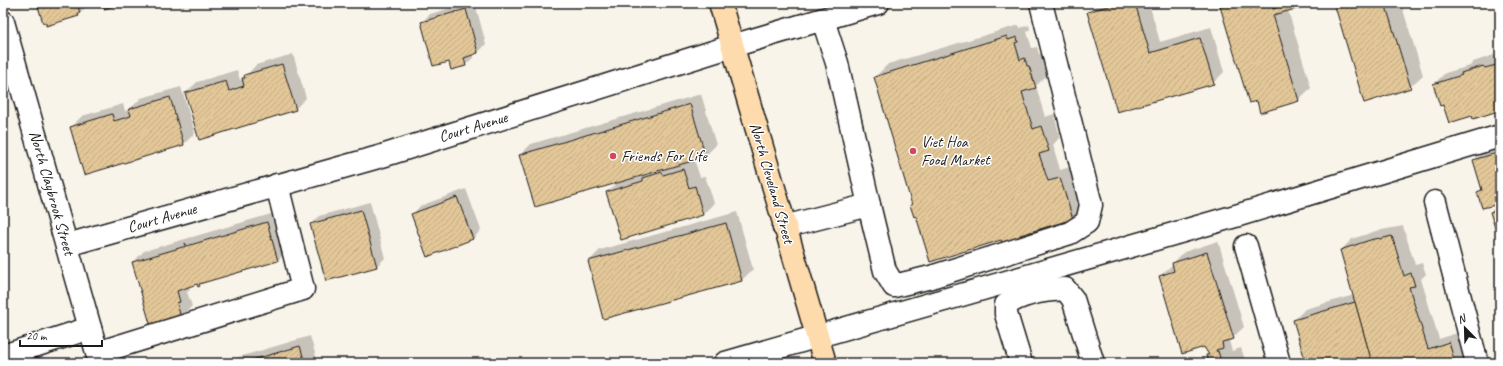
<svg xmlns="http://www.w3.org/2000/svg" width="1503" height="366" viewBox="0 0 1503 366" font-family="Caveat,sans-serif">
<defs>
<pattern id="building-hatch" width="6" height="6" patternUnits="userSpaceOnUse"><rect width="6" height="6" fill="#e3c798"/><path d="M-1 1l2-2M0 6l6-6M5 7l2-2" fill="none" stroke="#c2aa82"/></pattern>
</defs>
<rect width="100%" height="100%" fill="#f9f4ea"/>
<filter id="ink" filterUnits="userSpaceOnUse"><feTurbulence type="fractalNoise" baseFrequency=".025" numOctaves="2"/><feDisplacementMap in="SourceGraphic" scale="8" xChannelSelector="R" yChannelSelector="G"/><feConvolveMatrix kernelMatrix="1 2 1 2 8 2 1 2 1" color-interpolation-filters="sRGB"/></filter>
<g filter="url(#ink)">
<!-- shadow -->
<g fill="#0003">
<polygon points="38,3 89,3 89,4 78,15"/>
<polygon points="468,3 475,3 486,44 478,53 473,54 474,57 465,65 449,60 422,22 430,14"/>
<polygon points="1098,3 1149,3 1160,42 1211,27 1224,72 1213,83 1118,111 1089,12"/>
<polygon points="1220,3 1315,3 1288,10 1311,88 1298,100 1257,100"/>
<polygon points="1335,3 1401,3 1423,75 1410,87"/>
<polygon points="1019,25 1020,28 1029,25 1030,29 1027,32 1032,48 1037,47 1039,54 1041,54 1048,74 1036,86 1045,117 1054,114 1060,137 1053,145 1060,170 1073,166 1085,206 1073,218 1033,231 1022,241 1002,239 913,204 875,77 888,64"/>
<polygon points="293,54 306,98 295,109 186,93 197,82 237,70 240,80 243,79 256,65"/>
<polygon points="1494,55 1496,58 1500,57 1500,108 1497,111 1473,115 1444,103 1434,84 1445,73 1470,66 1473,62"/>
<polygon points="181,87 195,133 184,144 85,173 71,127 82,116 123,104 125,111 130,109 141,98"/>
<polygon points="701,94 716,145 705,156 694,159 700,177 705,176 714,203 703,214 621,239 607,193 619,181 520,155 531,144"/>
<polygon points="1500,147 1500,203 1478,192 1482,188 1474,160 1483,152"/>
<polygon points="466,189 481,230 473,239 412,215 420,206"/>
<polygon points="370,202 385,258 377,266 326,280 311,225 319,216"/>
<polygon points="1500,204 1500,241 1491,212"/>
<polygon points="278,212 289,249 278,260 189,286 190,290 187,292 192,306 181,317 133,262 144,251"/>
<polygon points="737,212 753,269 742,280 604,318 589,261 600,250"/>
<polygon points="1403,226 1415,265 1422,263 1426,274 1421,279 1439,339 1460,332 1466,355 1458,363 1307,363 1294,320 1305,309 1354,295 1341,250 1352,239 1376,231"/>
<polygon points="1218,241 1244,327 1229,341 1232,351 1241,348 1246,363 1202,363 1208,360 1207,356 1209,353 1160,276 1173,264 1173,263 1184,252"/>
<polygon points="310,336 318,363 218,363"/>
<polygon points="38,359 39,363 25,363"/>
</g>
<!-- building -->
<g fill="url(#building-hatch)" stroke="#1c1c1c">
<polygon points="37,3 77,3 80,13 78,13 79,16 46,26 46,23 43,23"/>
<polygon points="100,3 124,3 104,9 104,6 102,7"/>
<polygon points="1119,3 1135,3 1150,53 1200,38 1214,84 1117,112 1087,12"/>
<polygon points="1219,3 1271,3 1273,9 1282,6 1281,3 1319,3 1273,15 1299,101 1260,113 1257,101 1249,103"/>
<polygon points="1334,3 1385,3 1411,88 1364,103"/>
<polygon points="466,9 478,53 464,58 466,66 451,70 449,62 433,66 421,22"/>
<polygon points="1007,36 1008,40 1017,37 1018,42 1015,43 1020,60 1025,58 1027,66 1029,66 1036,88 1022,92 1033,129 1041,126 1049,151 1039,154 1048,181 1060,178 1073,219 1020,235 1022,242 1003,248 1001,240 930,262 916,216 914,217 910,205 912,205 874,77"/>
<polygon points="282,64 296,110 199,140 185,93 226,81 229,91 244,86 242,78 245,78 244,75"/>
<polygon points="1500,64 1500,108 1497,109 1498,111 1473,119 1472,116 1449,123 1443,105 1440,106 1433,84 1462,75 1461,73 1483,66 1485,68"/>
<polygon points="170,97 184,145 84,175 70,127 112,114 114,121 131,116 129,109"/>
<polygon points="690,104 706,157 535,207 519,155"/>
<polygon points="1500,152 1500,204 1482,208 1477,192 1482,190 1473,160"/>
<polygon points="683,169 689,188 695,186 703,215 621,240 606,192 643,181 643,178 662,172 663,175"/>
<polygon points="457,197 473,239 427,257 411,214"/>
<polygon points="1500,209 1500,244 1490,212"/>
<polygon points="361,210 377,267 326,281 310,224"/>
<polygon points="267,222 278,261 199,284 200,286 198,287 197,284 177,291 180,302 177,303 181,318 151,327 132,262 186,246 185,243 187,246"/>
<polygon points="726,223 742,281 603,319 588,261"/>
<polygon points="1392,236 1404,276 1411,273 1415,286 1409,287 1428,349 1449,342 1455,363 1372,363 1340,250 1370,240 1380,238 1380,239"/>
<polygon points="1207,252 1234,339 1222,342 1223,348 1216,350 1217,352 1218,351 1221,361 1231,359 1232,363 1208,363 1206,355 1209,355 1204,347 1182,354 1159,276 1174,271 1172,263"/>
<polygon points="1355,302 1372,363 1306,363 1293,320"/>
<polygon points="300,346 305,363 242,363"/>
</g>
<g fill="none" stroke-linecap="round" stroke-linejoin="round">
<!-- minor casing -->
<g stroke="#1c1c1c" stroke-width="25">
<g id="minor">
<polyline points="3,22 100,363"/>
<polyline points="1435,202 1477,363"/>
<polyline points="869,205 885,271 894,286 931,277 1070,233 1087,222 1091,205 1041,3"/>
<polyline points="784,227 869,205 837,63 823,20"/>
<polyline points="67,245 382,156 732,46 878,3"/>
<polyline points="1246,246 1279,363"/>
<polyline points="97,353 303,289 277,185"/>
<polyline points="3,356 90,328"/>
<polyline points="725,363 1239,215 1500,136"/>
<path d="M1021,363L1006,314V305C1022,293 1046,290 1065,289L1073,299L1093,363"/>
</g>
</g>
<!-- major casing -->
<g stroke="#1c1c1c" stroke-width="25">
<polyline id="major" points="720,3 825,363"/>
</g>
<!-- minor -->
<use href="#minor" stroke="#fff" stroke-width="22"/>
<!-- major -->
<use href="#major" stroke="#fedbac" stroke-width="22"/>
</g>
</g>
<!-- markers -->
<g fill="#d1495b" stroke="#fff" stroke-width="1.5">
<circle cx="913" cy="151" r="4"/>
<circle cx="613" cy="156" r="4"/>
</g>
<g text-anchor="middle" dominant-baseline="central" stroke-width="3" stroke-linejoin="round" paint-order="stroke">
<!-- street labels -->
<g font-size="16" fill="#1c1c1c" stroke="#fff">
<text transform="translate(473 127) rotate(-17)">Court Avenue</text>
<text transform="translate(772 183) rotate(74)">North Cleveland Street</text>
<text transform="translate(52 193) rotate(74)">North Claybrook Street</text>
<text transform="translate(162 218) rotate(-16)">Court Avenue</text>
</g>
<!-- poi labels -->
<g font-size="16" fill="#1c1c1c" stroke="#fff" text-anchor="start">
<text x="921" y="142">Viet Hoa<tspan x="921" dy="18">Food Market</tspan></text>
<text x="621" y="156">Friends For Life</text>
</g>
</g>
<!-- margin -->
<rect width="1503" height="366" fill="none" stroke="#fff" stroke-width="16"/>
<rect x="8" y="8" width="1487" height="350" fill="none" stroke="#1c1c1c" stroke-width="1.5" filter="url(#ink)"/>
<!-- north arrow -->
<g transform="translate(1465 328) rotate(337)" stroke="#ffffff" stroke-width="3" paint-order="stroke">
<path d="M0-3L7 15L0 10L-7 15Z" fill="#1c1c1c"/>
<text y="-6" font-size="11" font-weight="bold" text-anchor="middle" fill="#1c1c1c">N</text>
</g>
<!-- scale -->
<path d="M20 340v6h82v-6" fill="none" stroke="#1c1c1c" stroke-width="2"/>
<text x="26" y="340" font-size="12" fill="#1c1c1c" stroke="#ffffff" stroke-width="3" paint-order="stroke">20 m</text>
</svg>
